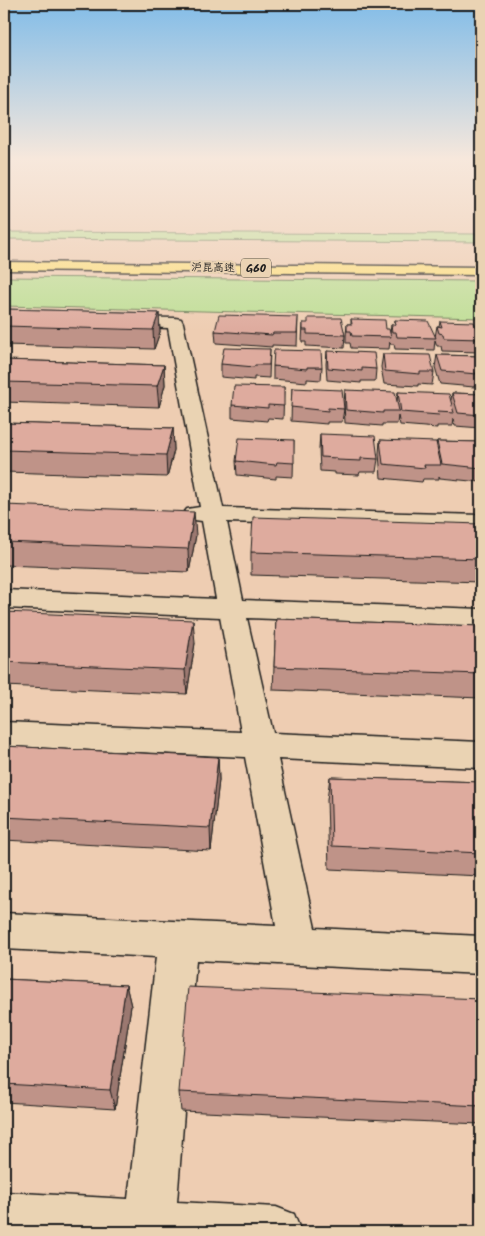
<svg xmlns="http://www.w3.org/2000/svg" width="485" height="1236" viewBox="0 0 485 1236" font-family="Kalam,'LXGW WenKai TC',sans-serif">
<rect width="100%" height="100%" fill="#eecdb2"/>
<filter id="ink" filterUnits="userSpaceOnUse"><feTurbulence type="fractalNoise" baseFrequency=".02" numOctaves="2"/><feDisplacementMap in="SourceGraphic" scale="10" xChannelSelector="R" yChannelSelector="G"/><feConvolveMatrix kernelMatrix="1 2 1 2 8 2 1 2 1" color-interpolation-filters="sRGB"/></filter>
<g filter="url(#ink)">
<!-- green -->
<g fill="#c0df98" stroke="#6e7e5a">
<polygon points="4,232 481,234 481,242 4,239"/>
<polygon points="4,277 481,281 481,318 4,306"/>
</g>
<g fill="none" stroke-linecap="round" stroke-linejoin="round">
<!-- street casing -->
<g stroke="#1c1c1c" stroke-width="3">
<polygon id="street" points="121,317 175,318 181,319 183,323 223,508 481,515 481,529 227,522 243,600 481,609 481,627 247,618 273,733 481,742 481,768 278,759 315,928 481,936 481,974 196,960 177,1202 276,1207 294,1214 301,1232 4,1232 4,1192 128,1199 156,957 4,949 4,913 276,926 245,757 4,746 4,722 241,732 220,617 4,608 4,590 216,599 202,521 187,519 183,514 187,509 200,507 168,328 115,326 113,322 115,318"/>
</g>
<!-- highway casing -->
<g stroke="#1c1c1c" stroke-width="3">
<polygon id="highway" points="4,262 481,267 481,275 4,270"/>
</g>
<!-- street -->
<use href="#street" fill="#ead3b3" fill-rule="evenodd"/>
<!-- highway -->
<use href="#highway" fill="#fddf80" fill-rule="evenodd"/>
</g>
<!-- wall -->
<g fill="#bf9388" stroke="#1c1c1c">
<polygon points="4,309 159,313 160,332 154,349 4,345"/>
<polygon points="298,317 297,346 272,345 272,347 216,343 215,331"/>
<polygon points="351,319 386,329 390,333 391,325 394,325 395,320 435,337 437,326 439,326 440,321 481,336 480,352 442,351 441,346 437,346 435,340 434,350 395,349 394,344 390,344 390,342 389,349 351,348 350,343 346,343 346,336 347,324 351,324"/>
<polygon points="303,323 345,335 344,348 306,346 306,342 302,342"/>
<polygon points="270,349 269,378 254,377 254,380 221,377 221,364"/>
<polygon points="327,351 376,369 375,381 361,381 361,383 327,380 326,364"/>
<polygon points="383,354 434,372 432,385 418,384 418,386 384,384 381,367"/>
<polygon points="437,355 481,356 481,385 475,385 474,387 440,384 435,367"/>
<polygon points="4,360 164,365 165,385 159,407 4,402"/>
<polygon points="273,366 322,367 321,380 307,379 307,382 273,379"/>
<polygon points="284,387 283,419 268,418 267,421 232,418 232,405"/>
<polygon points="292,388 344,409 342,422 327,422 327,424 291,421"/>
<polygon points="345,390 397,401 398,392 451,400 452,393 481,394 481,428 455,426 453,419 452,426 437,426 437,428 400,425 398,416 397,424 382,424 382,426 345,423 344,403"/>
<polygon points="4,423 173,428 174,450 167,477 4,472"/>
<polygon points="320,434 378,459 376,472 360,472 359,475 335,474 335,472 320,471 319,448"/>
<polygon points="294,440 293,477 276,476 276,479 237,475 236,461"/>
<polygon points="380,440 436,444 437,441 481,442 481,482 440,478 439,476 439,479 423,479 422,482 381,478 379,454"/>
<polygon points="4,505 196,535 189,572 4,565"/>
<polygon points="481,524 481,582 251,575 251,552"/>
<polygon points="4,612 195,643 187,694 4,686"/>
<polygon points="276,619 481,626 481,698 273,690"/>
<polygon points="4,746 218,757 219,780 211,851 4,840"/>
<polygon points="330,777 481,782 481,876 329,869 327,800"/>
<polygon points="4,979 126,985 131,1006 115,1109 4,1102"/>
<polygon points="481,999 481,1124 181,1111 179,1092"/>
</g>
<!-- shaded-wall -->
<g fill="#9b786f" stroke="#1c1c1c">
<polygon points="159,313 160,332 154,349 153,330"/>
<polygon points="164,365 165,385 159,407 157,386"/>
<polygon points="173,428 174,450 167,477 166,455"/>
<polygon points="194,512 196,535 189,572 188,549"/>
<polygon points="193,620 195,643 187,694 185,670"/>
<polygon points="218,757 219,780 211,851 210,828"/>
<polygon points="126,985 131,1006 115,1109 110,1090"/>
</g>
<!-- building -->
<g fill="#deab9e" stroke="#1c1c1c">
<polygon points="4,309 159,313 153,330 4,326"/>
<polygon points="219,315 298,317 297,333 273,333 272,335 215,331"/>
<polygon points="308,318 341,318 345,335 307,334 307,330 303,330 303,323 308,323"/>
<polygon points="351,319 385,320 386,329 389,329 391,337 352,336 351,331 347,331 347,324 352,324"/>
<polygon points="395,320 428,321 436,338 397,337 396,332 392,332 391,325 396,325"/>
<polygon points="440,321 474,322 481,336 481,339 444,338 443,334 439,333 437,326 442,327"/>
<polygon points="224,348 270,349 269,365 255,365 254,367 221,364"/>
<polygon points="274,350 321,351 322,367 307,367 307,369 273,366"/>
<polygon points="327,351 374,353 376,369 362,368 362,371 328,368"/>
<polygon points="383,354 430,355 434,372 420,372 420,374 385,371"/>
<polygon points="437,355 481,356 481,372 476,372 477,374 442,371"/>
<polygon points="4,360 164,365 157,386 4,382"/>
<polygon points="234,386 284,387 284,406 268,405 268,408 232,405"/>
<polygon points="292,388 342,390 344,409 328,408 328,411 291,407"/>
<polygon points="345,390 395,392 399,411 383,411 383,413 346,410"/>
<polygon points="398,392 449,394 454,413 438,412 439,415 401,412"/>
<polygon points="452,393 481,394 481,415 458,413"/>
<polygon points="4,423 173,428 166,455 4,450"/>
<polygon points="320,434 375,436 378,459 361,458 361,461 337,460 337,458 321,457"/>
<polygon points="239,438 294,440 294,463 277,462 276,465 236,461"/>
<polygon points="380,440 436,442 441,465 424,465 425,468 383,464"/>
<polygon points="437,441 481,442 481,468 442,464"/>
<polygon points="4,505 194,512 188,549 4,542"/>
<polygon points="253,517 481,524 481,559 251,552"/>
<polygon points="4,612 193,620 185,670 4,662"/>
<polygon points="276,619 481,626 481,674 274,667"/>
<polygon points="4,746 218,757 210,828 4,817"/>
<polygon points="330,777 481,782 481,853 332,846"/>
<polygon points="4,979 126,985 110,1090 4,1084"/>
<polygon points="188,987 481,999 481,1106 179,1092"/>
</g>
</g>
<!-- sky -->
<linearGradient id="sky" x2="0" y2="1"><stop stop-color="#81bce8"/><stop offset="0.48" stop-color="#f7e8dc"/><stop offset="1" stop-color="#f7e8dc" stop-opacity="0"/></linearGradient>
<rect width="485" height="331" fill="url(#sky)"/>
<g text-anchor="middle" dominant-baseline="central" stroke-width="4.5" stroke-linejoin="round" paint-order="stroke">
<!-- far-street labels -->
<g font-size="11" fill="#1c1c1c" stroke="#ead3b3">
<text transform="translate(213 268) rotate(1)">沪昆高速</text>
</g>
<!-- shield labels -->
<rect fill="#ead3b3" stroke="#5a5349" stroke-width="1" x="241" y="258.5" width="30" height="19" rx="4"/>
<g font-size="12" font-weight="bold" fill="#1c1c1c">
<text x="256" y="268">G60</text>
</g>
</g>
<!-- margin -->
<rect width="485" height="1236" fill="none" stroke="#ead3b3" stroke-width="20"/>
<rect x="10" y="10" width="465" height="1216" fill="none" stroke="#1c1c1c" stroke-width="2" filter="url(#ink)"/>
</svg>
